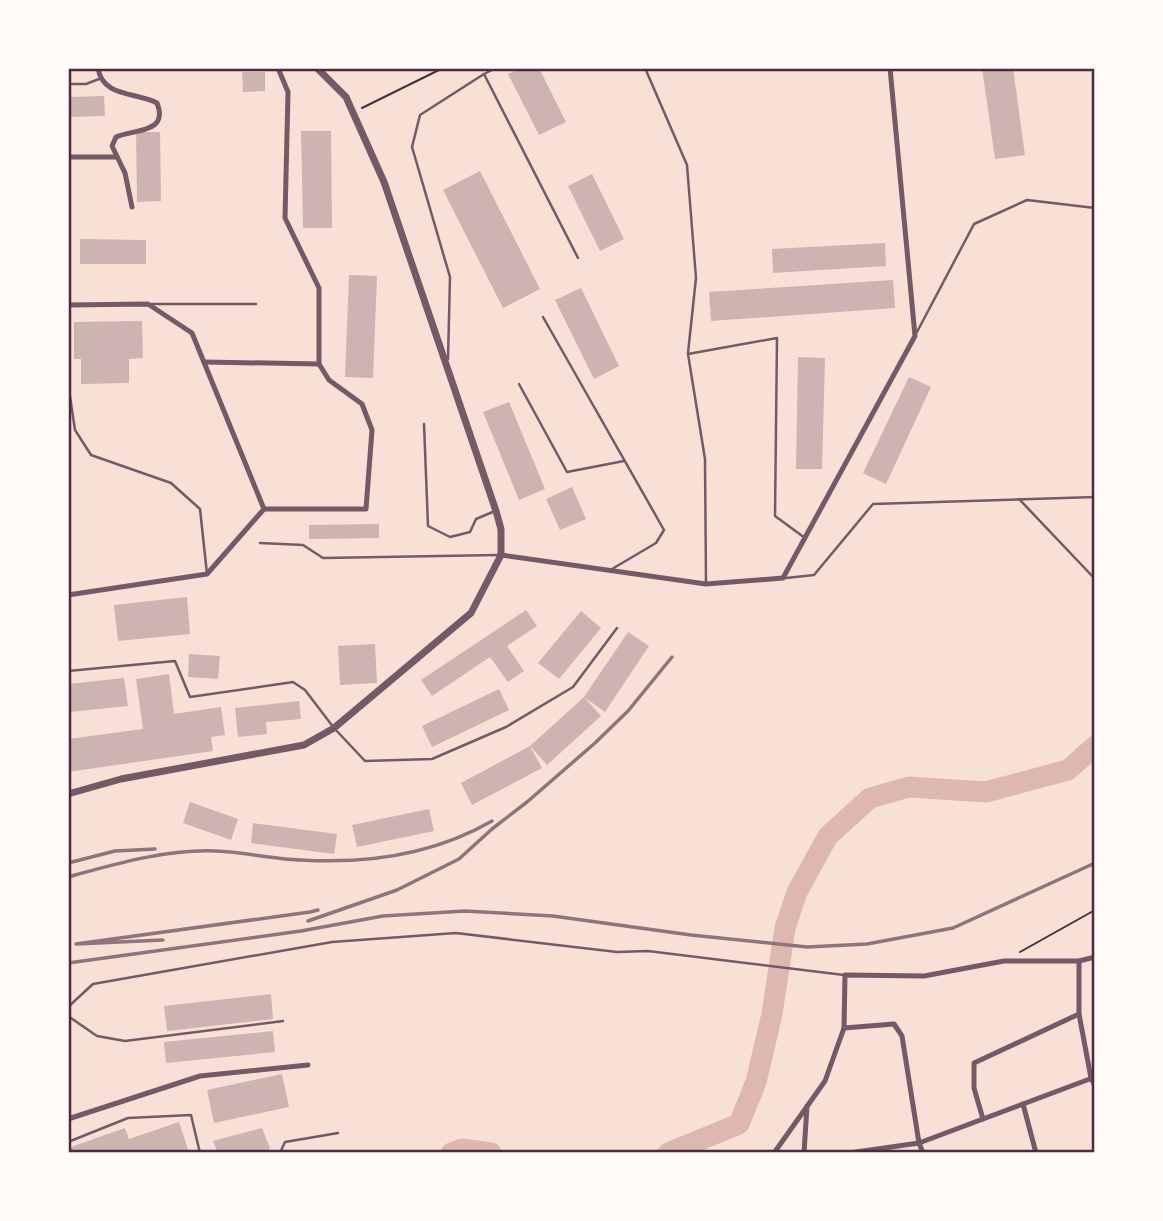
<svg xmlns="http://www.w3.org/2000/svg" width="1163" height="1221" viewBox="0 0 1163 1221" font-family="Roboto,sans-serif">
<rect width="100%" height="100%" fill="#f7e1d7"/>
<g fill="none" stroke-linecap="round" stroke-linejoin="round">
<!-- river -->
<g stroke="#dcb8b0" stroke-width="21">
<polyline points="451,1153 462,1149 491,1153"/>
<polyline points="668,1153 739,1124 756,1082 772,1014 785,928 797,892 828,836 870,798 909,787 986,792 1068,770 1095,746"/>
</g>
</g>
<!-- building -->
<g fill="#ccb4b1">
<polygon points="521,68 539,68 566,122 539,135 508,74"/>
<polygon points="982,68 1013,68 1025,155 995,159"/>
<polygon points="242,72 265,72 265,91 243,92"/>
<polygon points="104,96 105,116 68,117 68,97"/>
<polygon points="301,131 331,131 332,228 303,228"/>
<polygon points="136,132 160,132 161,201 137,202"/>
<polygon points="480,171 540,289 503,308 443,190"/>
<polygon points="592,174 624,239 600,251 568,186"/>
<polygon points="80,239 146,240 146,264 80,264"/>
<polygon points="885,243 886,266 773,273 772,249"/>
<polygon points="349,275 377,276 373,378 345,377"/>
<polygon points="893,280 895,308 711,321 709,292"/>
<polygon points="581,288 619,366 594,379 555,300"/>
<polygon points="142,321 143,358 129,359 129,383 81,384 81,359 74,359 74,322"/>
<polygon points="798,357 825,358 822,469 796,469"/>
<polygon points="909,377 931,387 886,484 863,473"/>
<polygon points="509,402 545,489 519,500 483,412"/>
<polygon points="572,487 586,519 560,530 546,499"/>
<polygon points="379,524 379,538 309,539 309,525"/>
<polygon points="187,597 190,634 118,641 114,605"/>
<polygon points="526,610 537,626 507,646 524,671 508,682 490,657 432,696 421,680"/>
<polygon points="581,611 601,628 559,679 538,663"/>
<polygon points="628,632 649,646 605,712 584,697"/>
<polygon points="375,644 377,683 340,685 338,646"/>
<polygon points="189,654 220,656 218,679 188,677"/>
<polygon points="169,674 174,714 221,707 225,735 211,737 213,751 68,772 68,739 143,729 136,679"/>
<polygon points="124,678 128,706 70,712 68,684"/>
<polygon points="499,689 509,710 432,747 422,726"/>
<polygon points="584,697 601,716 547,765 530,746"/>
<polygon points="299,701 301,719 266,722 267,734 238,737 235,708"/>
<polygon points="530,746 542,768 472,805 461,783"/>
<polygon points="190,802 238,819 231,840 183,823"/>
<polygon points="429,809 434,831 357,847 352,825"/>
<polygon points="253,823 337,834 334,854 251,843"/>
<polygon points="271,994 273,1019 167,1031 164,1006"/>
<polygon points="273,1031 275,1052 166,1063 164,1042"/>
<polygon points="282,1074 289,1107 214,1123 207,1090"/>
<polygon points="179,1122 189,1152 187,1153 68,1153 68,1148 125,1128 129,1139"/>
<polygon points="262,1128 270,1148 266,1153 218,1153 213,1141"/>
</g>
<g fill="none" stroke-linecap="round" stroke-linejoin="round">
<!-- path -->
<g stroke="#4a2c40" stroke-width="2">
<polyline points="362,108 443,68"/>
<polyline points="1020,952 1095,910"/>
</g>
<!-- service -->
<g stroke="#755966" stroke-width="2.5">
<polyline points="645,68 687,165 696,278 688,353"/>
<polyline points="484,74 578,258"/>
<polyline points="68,84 86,84 99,79"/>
<polyline points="152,304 256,304"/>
<polyline points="543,317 664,530 656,543 612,569"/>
<polyline points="917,332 974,224 1027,200 1095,208"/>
<polyline points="448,359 450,277 412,147 420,115 484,74 496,68"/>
<polyline points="68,383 75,430 91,455 171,483 200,509 207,574"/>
<polyline points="519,384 567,472 624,461"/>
<polyline points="424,424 428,526 450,537 470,532 476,519 495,511"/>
<polyline points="1019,499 1095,579"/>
<polyline points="260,543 303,545 323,558 498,555"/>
<polyline points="786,578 814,575 873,504 1095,497"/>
<polyline points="706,583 705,459 688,354 777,338 775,516 805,538"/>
<polyline points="68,671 175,661 190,697 293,682 305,690 334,728 365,761 432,759 506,727 573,687 617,628"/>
<polyline points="68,1007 93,984 332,942 456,933 617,952 648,951 844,975"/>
<polyline points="68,1016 97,1036 125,1041 283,1021"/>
<polyline points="68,1142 128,1118 191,1115 200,1153"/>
<polyline points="280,1153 285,1142 338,1133"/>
</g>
<!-- minor -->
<g stroke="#755966" stroke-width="5">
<path d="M98,68C102,97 136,92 157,103C169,133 135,129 116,137L112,146L125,173L132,207"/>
<polyline points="68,157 116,157"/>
<polyline points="68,305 148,304 192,333 264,509"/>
<polyline points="204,362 319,364"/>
<polyline points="264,509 366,509 372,430 362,404 329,380 319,364 319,288 285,218 288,92 278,68"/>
<polyline points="501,555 706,584 783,578 915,336 890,68"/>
<polyline points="68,595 207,574 264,509"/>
<polyline points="1079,961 1079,1014 1091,1078 1095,1086"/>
<polyline points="1023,1104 1036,1153"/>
<polyline points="68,1119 200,1076 308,1065"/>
<polyline points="983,1119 974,1088 974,1063 1079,1014"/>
<polyline points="774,1153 825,1081 844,1028"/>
<polyline points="804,1153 807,1106"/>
<polyline points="849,1153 919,1143 1095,1077"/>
<polyline points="923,1153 919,1143 902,1036 894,1024 844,1028 845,975 924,976 1004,961 1079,961 1095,957"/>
</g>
<!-- tertiary -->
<polyline stroke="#755966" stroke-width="7" points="68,794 121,779 304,745 334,728 471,613 501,555 501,529 496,511 384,182 346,97 317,68"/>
<!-- rail -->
<g stroke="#8f747c" stroke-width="3.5">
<polyline points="68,863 115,851 155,849"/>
<path d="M68,877C115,864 166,849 216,851C244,852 272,859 301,860C367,864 433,855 492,821"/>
<polyline points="308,921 397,890 459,859 492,829 527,802 595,743 628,711 672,657"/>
<polyline points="163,940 76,944 310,912 318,910"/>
<polyline points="68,963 301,931 383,916 465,911 553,916 691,935 807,947 867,944 953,928 1095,863"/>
</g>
</g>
<!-- border -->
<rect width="1163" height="1221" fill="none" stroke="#fffaf5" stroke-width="140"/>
<rect x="70" y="70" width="1023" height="1081" fill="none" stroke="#4a2c40" stroke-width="2.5"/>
</svg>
